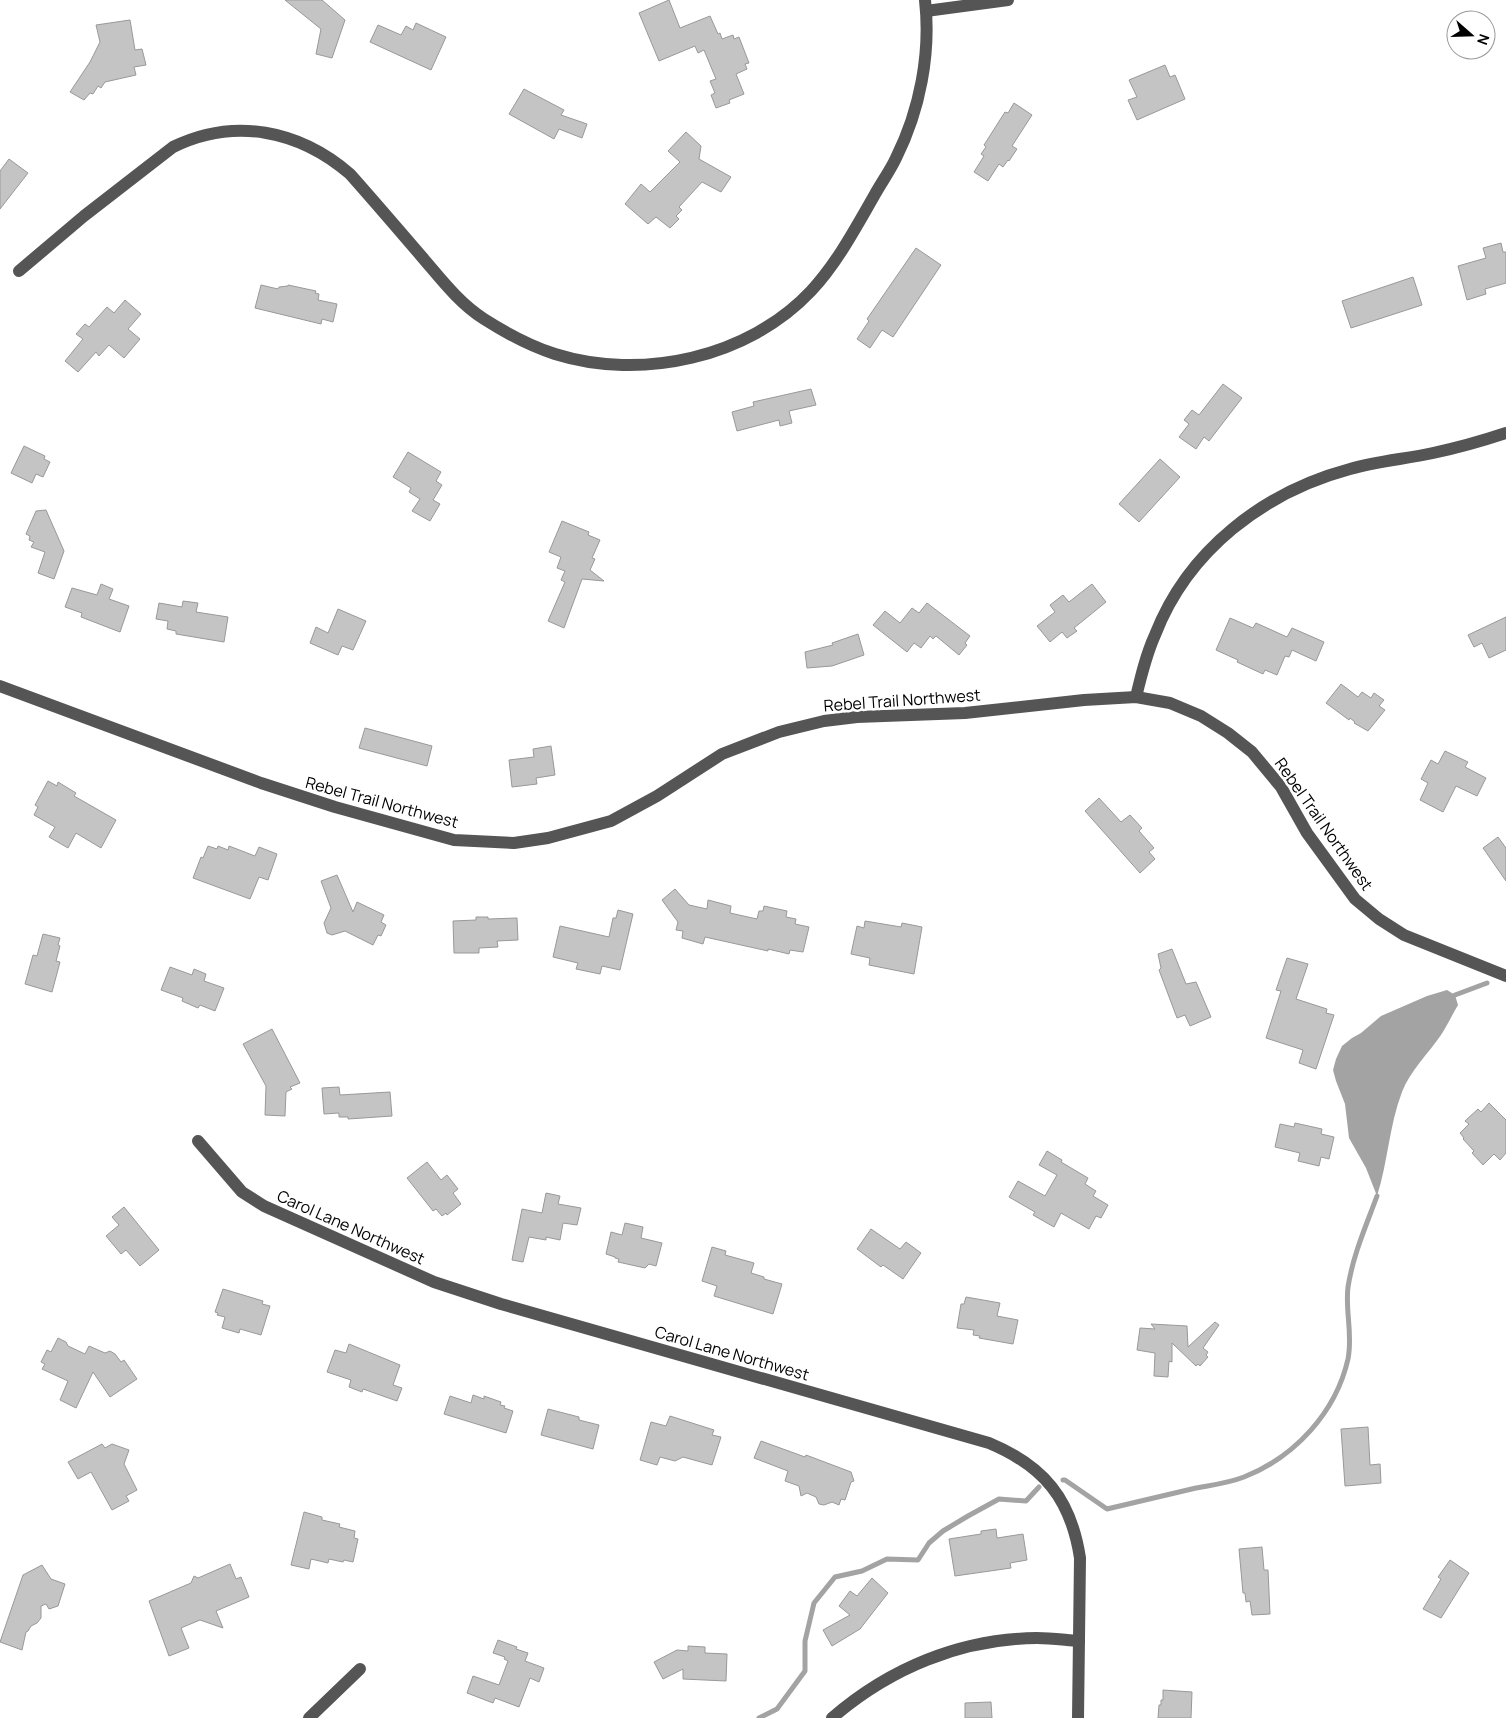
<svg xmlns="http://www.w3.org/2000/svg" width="1506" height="1718" viewBox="0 0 1506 1718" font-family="Manrope,sans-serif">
<rect width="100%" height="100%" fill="#fff"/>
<!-- water -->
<path fill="#a3a3a3" d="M1447,990L1455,995L1458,1005C1452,1015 1447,1026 1441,1035C1428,1054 1410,1071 1402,1092C1389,1126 1388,1162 1377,1196L1366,1168L1349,1138L1345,1104L1336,1081L1333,1070L1336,1059L1342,1046L1352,1038L1361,1033L1381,1016L1427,996Z"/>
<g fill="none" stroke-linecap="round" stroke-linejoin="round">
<!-- stream -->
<g stroke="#a3a3a3" stroke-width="5">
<polyline points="1455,995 1487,983"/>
<path d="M1063,1480H1065L1107,1509C1137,1502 1166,1495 1196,1488C1212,1485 1229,1483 1244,1477C1295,1457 1336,1412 1348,1359C1353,1334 1345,1311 1348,1287C1353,1255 1366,1226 1377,1196"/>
<polyline points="759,1718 777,1709 805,1671 805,1641 814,1603 835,1577 862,1571 887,1559 918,1560 929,1543 943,1531 968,1516 999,1499 1026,1501 1039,1487"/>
</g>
</g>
<!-- building -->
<g fill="#c4c4c4" stroke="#999">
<polygon points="285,0 322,0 345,20 332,58 316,54 321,29"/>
<polygon points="669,0 680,28 710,16 718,34 720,33 722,39 733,35 734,39 739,37 749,63 745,64 747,69 736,74 744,94 729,100 730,103 716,108 711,95 715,93 710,81 716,79 704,50 698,53 695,46 659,61 639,13"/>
<polygon points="130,20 135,50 142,49 146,65 134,67 136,75 105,82 101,88 98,86 93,94 90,93 84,100 70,92 90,62 100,42 96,25"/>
<polygon points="416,23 446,37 431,70 370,42 378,25 401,35 406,26 413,30"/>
<polygon points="1165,65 1170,77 1175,75 1185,99 1137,120 1128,100 1137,97 1129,80"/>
<polygon points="524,89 564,110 561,115 587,124 582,138 559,129 554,139 509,114"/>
<polygon points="1014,103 1032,115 1012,146 1017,149 1009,161 1008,160 1003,167 999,164 988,181 974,172 984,156 981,154 986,147 984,145 1005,112 1008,113"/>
<polygon points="686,132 701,146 699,159 731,177 721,192 702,182 679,207 682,210 676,216 679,219 670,228 656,217 648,224 625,204 641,184 650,192 680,162 668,151"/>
<polygon points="9,159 28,173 0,209 0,171"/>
<polygon points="1501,243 1503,252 1506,252 1506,283 1485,289 1486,294 1467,300 1458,266 1486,258 1483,248"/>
<polygon points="916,248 941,265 893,337 882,330 870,348 857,339 869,321 867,319"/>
<polygon points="1413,277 1422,305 1351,328 1342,301"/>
<polygon points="261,285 278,289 279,287 288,286 288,285 316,291 315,293 319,294 318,300 337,304 333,322 322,319 321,324 255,308"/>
<polygon points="125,300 141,314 128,329 140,339 124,358 109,345 99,356 96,352 78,372 65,361 83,339 76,334 85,324 89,327 107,307 114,313"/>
<polygon points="1223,384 1242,398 1209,441 1204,437 1196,449 1179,437 1189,424 1184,420 1192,410 1199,415"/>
<polygon points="811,389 816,405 789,411 792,423 780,426 779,420 737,431 732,412 754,406 753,402"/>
<polygon points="24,446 45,456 44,459 50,462 43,477 36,474 32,483 11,473"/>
<polygon points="408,452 441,472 436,481 442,485 433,500 440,504 430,521 412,511 420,499 409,492 411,488 393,477"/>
<polygon points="1160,459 1180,477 1139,522 1119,504"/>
<polygon points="46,510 64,551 54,579 38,573 45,552 31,547 34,542 29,540 30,536 26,534 36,511"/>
<polygon points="562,521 589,532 588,535 600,540 592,558 595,559 590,570 604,581 582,579 564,628 548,621 565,582 561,580 565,571 557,568 561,557 549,552"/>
<polygon points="101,584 113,589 109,599 129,606 120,632 81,617 82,613 65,607 72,588 97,595"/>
<polygon points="1092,584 1106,602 1074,628 1077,631 1067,638 1062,632 1050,642 1037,626 1055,612 1050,605 1063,595 1069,602"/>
<polygon points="183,601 198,603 196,612 228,617 224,642 176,634 176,631 167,629 168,621 156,619 159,603 182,607"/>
<polygon points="927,603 970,636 965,643 967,645 959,655 936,636 933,639 930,636 921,648 914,643 907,652 873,625 885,611 900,623 912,608 919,613"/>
<polygon points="338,609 366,621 353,650 342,646 338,655 310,643 316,627 328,633"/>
<polygon points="1506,617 1506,650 1489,658 1482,643 1474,647 1468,635"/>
<polygon points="1230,618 1253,628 1256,623 1287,637 1292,628 1324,642 1316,661 1292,650 1289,657 1285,656 1277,675 1265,670 1263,674 1237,662 1238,660 1216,650"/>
<polygon points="858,634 864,655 832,666 807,668 805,652 833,645 832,643"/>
<polygon points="1341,684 1358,697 1362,692 1371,698 1374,693 1384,700 1379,706 1385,710 1368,731 1354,723 1355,722 1350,718 1349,720 1326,703"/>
<polygon points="365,728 432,746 427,766 359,748"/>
<polygon points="551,746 555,775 536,778 537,784 512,787 509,760 534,757 533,749"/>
<polygon points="1445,751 1468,762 1465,767 1486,778 1477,796 1456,786 1443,812 1420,800 1428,783 1421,779 1431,760 1438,764"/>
<polygon points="48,781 57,786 58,782 76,793 74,796 116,820 101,848 76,833 68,848 49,837 55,827 34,815 38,807 35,805"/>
<polygon points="1099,798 1121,822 1130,815 1142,828 1139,831 1154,848 1149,852 1155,859 1140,873 1085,811"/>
<polygon points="1498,837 1506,848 1506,881 1483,848"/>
<polygon points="208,846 217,849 218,846 228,850 229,846 255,856 259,847 277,854 268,880 259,877 250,899 193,878 201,857 203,858"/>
<polygon points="337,875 353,912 357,902 384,915 381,922 386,925 381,936 378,935 373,945 345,931 332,935 327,933 324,923 331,908 321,881"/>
<polygon points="675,889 689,905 707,909 708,900 731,906 730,913 757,919 759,911 763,911 764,906 787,911 786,917 796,919 795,924 809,927 803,952 790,950 789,954 768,949 768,951 705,937 703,944 682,938 683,931 676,930 678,922 662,900"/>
<polygon points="618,910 633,914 620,970 602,966 600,974 576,969 578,963 553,957 560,926 609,937 613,918 616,918"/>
<polygon points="476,917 488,917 488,919 517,918 518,940 497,941 498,947 479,948 479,953 454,953 453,921 476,920"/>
<polygon points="865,921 901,927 902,923 922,927 914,974 869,965 870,958 851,954 857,926 864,928"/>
<polygon points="43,934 60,938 58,945 60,946 56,961 60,962 52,992 25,984 33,955 37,956"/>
<polygon points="1172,949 1186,984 1196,982 1211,1017 1190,1026 1185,1015 1177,1018 1159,970 1161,968 1158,954"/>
<polygon points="1287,958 1308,964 1296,999 1327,1009 1326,1013 1334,1015 1316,1069 1299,1063 1303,1050 1266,1038 1281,991 1276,990"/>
<polygon points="170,967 192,975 194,969 206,974 204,981 224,988 215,1011 200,1005 198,1008 182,1001 183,998 161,990"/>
<polygon points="272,1029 300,1083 290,1087 292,1089 286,1092 285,1116 265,1115 266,1086 243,1044"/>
<polygon points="339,1087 340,1095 390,1092 392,1116 348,1119 348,1117 339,1117 339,1113 324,1114 322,1088"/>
<polygon points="1489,1103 1506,1120 1506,1153 1500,1160 1494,1154 1483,1165 1472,1153 1474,1151 1463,1139 1464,1138 1460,1133 1469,1124 1465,1121 1478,1109 1481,1112"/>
<polygon points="1295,1123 1322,1129 1321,1134 1334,1137 1329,1159 1321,1157 1319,1166 1298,1161 1300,1153 1275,1147 1280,1124 1294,1127"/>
<polygon points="1047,1151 1062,1160 1061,1162 1088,1178 1085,1184 1096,1191 1093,1196 1108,1205 1101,1218 1096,1216 1089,1229 1061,1213 1054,1227 1033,1215 1035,1212 1009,1197 1018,1181 1045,1196 1057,1175 1039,1165"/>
<polygon points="427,1162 441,1180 447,1175 458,1189 453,1193 461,1204 447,1215 446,1213 442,1216 436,1209 433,1211 407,1178"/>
<polygon points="546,1193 560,1196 558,1204 581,1208 577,1225 563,1223 560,1240 546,1237 546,1240 529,1237 523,1262 512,1260 522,1209 542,1213"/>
<polygon points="124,1207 159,1250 140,1266 126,1250 121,1254 106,1236 119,1225 112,1217"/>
<polygon points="625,1223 643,1227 641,1238 662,1243 656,1266 649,1264 645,1268 618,1262 619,1259 615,1258 615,1257 606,1254 611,1232 622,1235"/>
<polygon points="871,1229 900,1249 906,1242 921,1253 903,1279 883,1265 881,1267 857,1249"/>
<polygon points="712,1247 726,1251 725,1255 754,1263 751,1273 764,1277 764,1279 782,1284 773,1314 714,1296 717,1286 702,1281"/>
<polygon points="223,1289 263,1301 262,1304 270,1306 261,1335 240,1329 239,1333 222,1328 225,1317 217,1315 218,1313 215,1312"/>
<polygon points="966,1297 1000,1303 997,1316 1018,1320 1013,1344 979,1338 980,1336 973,1335 974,1330 957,1328 961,1304 964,1304"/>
<polygon points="1215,1322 1219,1325 1203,1348 1208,1352 1206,1355 1208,1357 1200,1366 1198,1364 1196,1366 1172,1343 1172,1362 1169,1361 1168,1377 1154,1376 1155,1353 1137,1350 1140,1328 1155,1329 1151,1324 1187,1326 1188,1347"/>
<polygon points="58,1338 66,1342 68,1346 85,1354 89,1346 105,1353 110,1351 115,1354 121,1362 124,1360 137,1379 110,1397 93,1372 76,1408 60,1400 68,1381 42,1369 45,1364 41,1362 47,1350 51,1352"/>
<polygon points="349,1344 400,1365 393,1385 402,1388 397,1401 363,1389 362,1392 349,1387 351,1380 327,1372 335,1350 346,1353"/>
<polygon points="473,1395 484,1399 484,1396 501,1402 500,1405 505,1406 504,1408 513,1411 506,1433 444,1414 450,1396 471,1403"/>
<polygon points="548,1409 579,1417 579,1420 599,1425 593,1449 541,1435"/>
<polygon points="670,1416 714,1430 712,1435 721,1437 712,1465 683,1457 675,1461 660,1457 657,1465 640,1460 651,1422 666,1426"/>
<polygon points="1368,1427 1370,1465 1380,1464 1381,1483 1345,1486 1341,1429"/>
<polygon points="761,1441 805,1457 806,1455 851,1472 854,1481 851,1482 845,1500 841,1499 839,1505 832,1502 824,1505 819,1504 816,1497 807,1493 801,1496 799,1486 785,1481 788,1471 754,1458"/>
<polygon points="102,1444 105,1448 112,1444 129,1450 124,1464 137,1490 126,1496 129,1501 112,1510 91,1472 78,1479 68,1462"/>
<polygon points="304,1512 322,1517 322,1520 340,1524 339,1527 355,1531 354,1538 358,1539 353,1562 344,1560 343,1562 329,1559 328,1563 311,1559 309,1569 291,1565"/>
<polygon points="996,1529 997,1538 1023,1534 1027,1560 1010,1563 1011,1568 955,1576 949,1539 981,1534 981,1531"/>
<polygon points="1262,1547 1264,1570 1268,1570 1270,1614 1252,1615 1250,1601 1246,1602 1245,1593 1243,1593 1239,1549"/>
<polygon points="1450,1560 1469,1573 1441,1618 1423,1609 1441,1579 1438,1577"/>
<polygon points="230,1564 236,1579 241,1577 249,1597 216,1611 223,1628 200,1620 181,1628 189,1648 169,1656 149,1601 191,1583 194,1576 198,1578"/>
<polygon points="42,1565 51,1579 65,1584 58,1606 49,1609 46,1604 41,1606 41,1618 37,1623 31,1626 28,1631 26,1632 22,1650 0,1642 23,1575"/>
<polygon points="872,1578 888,1593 860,1629 832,1646 823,1630 850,1615 839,1606 850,1591 857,1596"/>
<polygon points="498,1640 517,1647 516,1649 528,1653 525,1661 544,1668 539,1682 530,1678 519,1707 495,1698 493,1703 467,1693 473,1676 499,1685 508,1661 504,1659 505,1657 493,1653"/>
<polygon points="688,1646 705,1647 705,1653 727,1654 726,1681 683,1679 683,1669 663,1679 654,1662 677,1650 688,1651"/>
<polygon points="1163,1690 1192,1692 1191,1718 1158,1718 1159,1705 1161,1705 1161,1700 1163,1700"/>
<polygon points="991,1702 992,1718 965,1718 965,1703"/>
</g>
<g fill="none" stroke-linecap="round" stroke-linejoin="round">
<!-- minor -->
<g stroke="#555" stroke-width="12">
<polyline points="926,11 1008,0"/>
<path d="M19,271L84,216L173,147C234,117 299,130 350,174C374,201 398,229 422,257C441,279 459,303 484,319C506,333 530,346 555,354C641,381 748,358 811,291C837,263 855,229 874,196C881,183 890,171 896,158C920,110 931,53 925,0"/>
<polyline points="0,686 261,783 335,807 454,840 514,843 548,838 611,821 657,796 722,754 779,732 824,721 857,717 965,713 1084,700 1136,697 1170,703 1201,716 1228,733 1252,752 1281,787 1307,833 1355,899 1379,919 1404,935 1506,976"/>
<path d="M1136,697C1141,676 1146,655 1155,635C1188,550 1264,492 1350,469C1377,461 1406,459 1433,453C1457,448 1482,441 1506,433"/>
<path d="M198,1141L242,1192L264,1206L434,1282L501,1304L989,1443C1044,1466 1071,1499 1080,1558L1078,1718"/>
<polyline points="309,1718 360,1669"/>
<path d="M832,1718C890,1668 960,1639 1037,1638C1051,1638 1065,1640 1079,1641"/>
</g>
</g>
<g text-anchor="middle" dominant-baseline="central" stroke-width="5" stroke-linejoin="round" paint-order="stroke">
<!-- street labels -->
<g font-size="16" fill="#000" stroke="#fff">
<text transform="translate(902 700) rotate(-4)">Rebel Trail Northwest</text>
<text transform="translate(382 802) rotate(15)">Rebel Trail Northwest</text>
<text transform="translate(1324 824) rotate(55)">Rebel Trail Northwest</text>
<text transform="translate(351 1227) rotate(24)">Carol Lane Northwest</text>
<text transform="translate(732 1353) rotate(16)">Carol Lane Northwest</text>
</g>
</g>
<!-- north arrow -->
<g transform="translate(1471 35) rotate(110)"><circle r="24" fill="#ffffff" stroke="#999999"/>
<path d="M0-4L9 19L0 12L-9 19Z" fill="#000000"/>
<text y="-8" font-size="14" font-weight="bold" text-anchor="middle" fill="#000000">N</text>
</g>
</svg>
